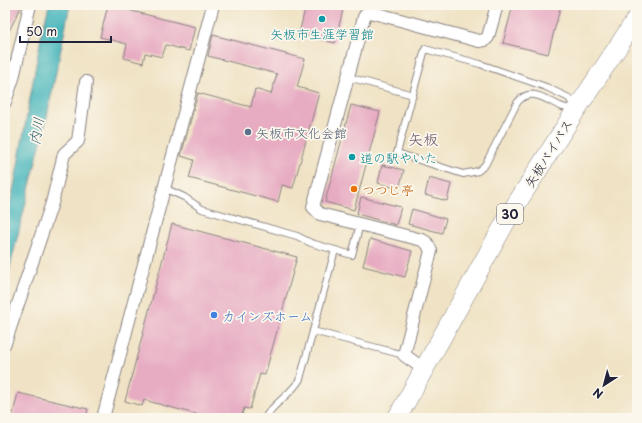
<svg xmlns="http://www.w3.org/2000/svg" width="642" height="423" viewBox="0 0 642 423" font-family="'Playpen Sans','Klee One',sans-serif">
<rect width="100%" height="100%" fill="#fbf7ec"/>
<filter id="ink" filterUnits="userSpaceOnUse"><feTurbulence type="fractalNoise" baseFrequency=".025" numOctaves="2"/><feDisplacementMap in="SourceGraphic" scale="8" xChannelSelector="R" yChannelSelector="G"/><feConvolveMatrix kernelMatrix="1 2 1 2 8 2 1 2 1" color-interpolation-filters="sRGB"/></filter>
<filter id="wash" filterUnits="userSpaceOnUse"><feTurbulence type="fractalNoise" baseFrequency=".012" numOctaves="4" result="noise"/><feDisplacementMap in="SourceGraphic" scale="16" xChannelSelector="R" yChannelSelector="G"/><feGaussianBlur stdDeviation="0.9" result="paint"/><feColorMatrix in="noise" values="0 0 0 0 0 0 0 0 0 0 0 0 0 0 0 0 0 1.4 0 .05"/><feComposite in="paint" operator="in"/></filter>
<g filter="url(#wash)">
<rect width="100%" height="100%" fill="#f0e3c5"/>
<!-- water -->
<polygon fill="#47b6bc" stroke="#346c7c" points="49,5 70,5 46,121 5,287 5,222 13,192 41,37"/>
<g id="blocks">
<!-- building -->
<g fill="#e7abc2">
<polygon points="5,5 22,5 5,39"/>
<polygon points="108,5 195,27 189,51 166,45 162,57 145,53 143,63 124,58 127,44 100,37"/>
<polygon points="306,5 344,5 335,43 299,34"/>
<polygon points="513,5 561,5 548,54 503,43"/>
<polygon points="213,35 305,59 297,87 319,93 293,188 282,185 278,202 189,178 194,160 181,156 198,93 251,107 255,89 271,94 277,74 208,56"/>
<polygon points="351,105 380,112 354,210 325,202"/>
<polygon points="382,165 404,170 399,189 378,183"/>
<polygon points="429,178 451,184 447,201 425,195"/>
<polygon points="361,197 401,207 396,225 357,214"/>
<polygon points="412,209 446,219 442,233 408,224"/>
<polygon points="172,224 297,257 265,375 260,374 250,409 244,408 241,418 210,418 144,400 142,406 125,401"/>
<polygon points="370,239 412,251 405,277 363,266"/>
<polygon points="18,393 88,409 86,418 12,418"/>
</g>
</g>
</g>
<g filter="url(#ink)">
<use href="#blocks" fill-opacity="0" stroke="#898280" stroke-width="1"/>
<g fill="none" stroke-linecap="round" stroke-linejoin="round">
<!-- lane casing -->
<g stroke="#898280" stroke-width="8">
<g id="lane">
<path d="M425,49L480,64L546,87L569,98L576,110C571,109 565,108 560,106C545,99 529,86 517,103L485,165L478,171L463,174L397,153Z"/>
<polyline points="5,74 13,78"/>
<polyline points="348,77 413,95"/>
<polyline points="164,188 184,197 202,209 297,236 311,243 352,255 360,224"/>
<polyline points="313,331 404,355"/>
<path d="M265,418C273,403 291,395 300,379L335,250"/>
</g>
</g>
<!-- street casing -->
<g stroke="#898280" stroke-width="14">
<g id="street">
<polyline points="5,102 13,78 30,5"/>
<polyline points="5,343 52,203 64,154 78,141 86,82"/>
<polyline points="424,369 404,355 431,251 427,243 422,240 320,214 313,207 364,17 366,14 370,12 479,41 485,40 488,37 497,5"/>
<polyline points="103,418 213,5"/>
</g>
</g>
<!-- primary casing -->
<g stroke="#898280" stroke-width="20">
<polyline id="primary" points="397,418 510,214 576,110 637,18"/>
</g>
<!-- lane -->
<use href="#lane" stroke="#fff" stroke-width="6"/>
<!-- street -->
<use href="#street" stroke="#fff" stroke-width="12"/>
<!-- primary -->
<use href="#primary" stroke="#fff" stroke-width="19"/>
</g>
</g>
<!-- markers -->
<g fill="#0f9aa8" stroke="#fbf7ec" stroke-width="1.5">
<circle cx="322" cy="19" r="4"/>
<circle cx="352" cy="157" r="4"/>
</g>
<circle fill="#5c6f8a" stroke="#fbf7ec" stroke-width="1.5" cx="248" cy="132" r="4"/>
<circle fill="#e8710a" stroke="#fbf7ec" stroke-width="1.5" cx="354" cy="189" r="4"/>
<circle fill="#3f7fe0" stroke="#fbf7ec" stroke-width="1.5" cx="214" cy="315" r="4"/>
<g text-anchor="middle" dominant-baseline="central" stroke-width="3.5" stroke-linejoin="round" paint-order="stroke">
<!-- shield labels -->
<rect fill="#fbf7ec" stroke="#636270" stroke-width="1" x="497" y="204" width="26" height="20" rx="3"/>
<g font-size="12" font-weight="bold" fill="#22223b">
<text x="510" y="214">30</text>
</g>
<!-- culture labels -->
<g font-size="13" fill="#0d838f" stroke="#fbf7ec">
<text x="322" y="33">矢板市生涯学習館</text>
<text x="360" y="157" text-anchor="start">道の駅やいた</text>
</g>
<!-- service labels -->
<g font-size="13" fill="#4e5e75" stroke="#fbf7ec" text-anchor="start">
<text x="256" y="132">矢板市文化会館</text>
</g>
<!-- street labels -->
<g font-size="13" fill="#22223b" stroke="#fbf7ec">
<text transform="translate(548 153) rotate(-58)">矢板バイパス</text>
</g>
<!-- food labels -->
<g font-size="13" fill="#c56008" stroke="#fbf7ec" text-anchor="start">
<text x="362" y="189">つつじ亭</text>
</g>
<!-- shop labels -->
<g font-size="13" fill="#366cbe" stroke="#fbf7ec" text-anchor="start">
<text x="222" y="315">カインズホーム</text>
</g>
<!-- water labels -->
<g font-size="14" font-style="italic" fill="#315d6f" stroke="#fbf7ec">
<text transform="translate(36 131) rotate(-80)">内川</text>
</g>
<!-- quarter labels -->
<g font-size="15" fill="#67526a" stroke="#fbf7ec">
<text x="423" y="138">矢板</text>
</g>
</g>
<!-- margin -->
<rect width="642" height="423" fill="none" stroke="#fbf7ec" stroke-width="20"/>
<!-- north arrow -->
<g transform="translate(604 385) rotate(216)" stroke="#fbf7ec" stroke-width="3" paint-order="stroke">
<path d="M0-3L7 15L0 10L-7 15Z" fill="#22223b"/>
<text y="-6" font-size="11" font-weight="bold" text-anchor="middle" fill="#22223b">N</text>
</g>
<!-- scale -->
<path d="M20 36v6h91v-6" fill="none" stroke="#22223b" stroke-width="2"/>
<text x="26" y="36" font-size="12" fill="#22223b" stroke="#fbf7ec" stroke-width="3" paint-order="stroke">50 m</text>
</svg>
